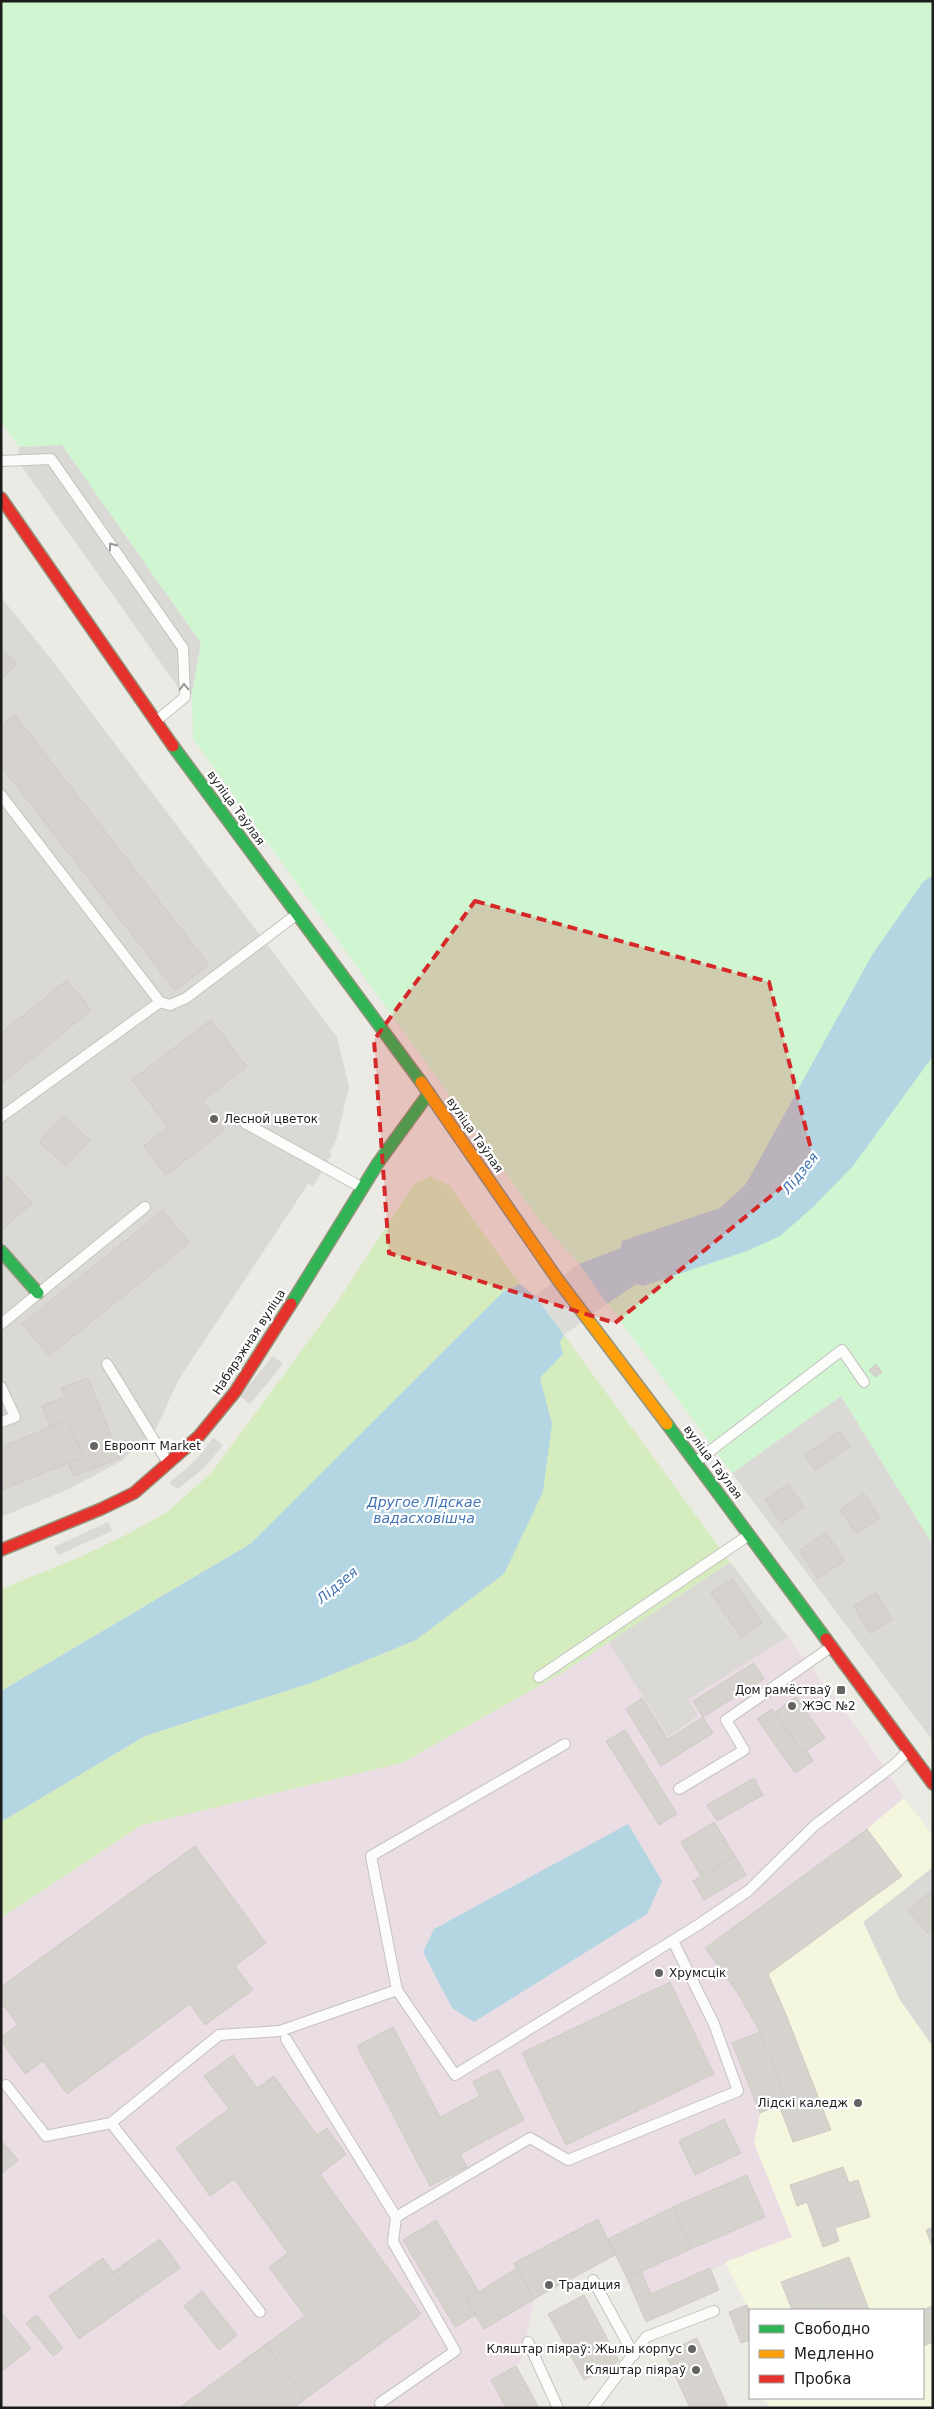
<svg xmlns="http://www.w3.org/2000/svg" width="934" height="2409" viewBox="0 0 934 2409" font-family="'DejaVu Sans',sans-serif">
<rect width="100%" height="100%" fill="#eceae4"/>
<!-- residential -->
<g fill="#dad9d6">
<polygon points="62,445 201,643 192,694 185,697 18,461 19,447"/>
<polygon points="1,597 51,659 337,1037 349,1087 336,1141 329,1152 332,1154 313,1186 308,1184 179,1379 156,1429 121,1461 69,1489 1,1517"/>
<polygon points="273,1356 283,1364 250,1404 240,1396"/>
<polygon points="841,1396 933,1545 933,1741 732,1473"/>
<polygon points="213,1438 223,1445 205,1467 178,1489 169,1483 196,1460"/>
<polygon points="108,1522 112,1531 58,1555 54,1547"/>
<polygon points="730,1562 788,1637 689,1699 698,1716 668,1737 608,1642"/>
<polygon points="933,1867 933,2047 900,2000 863,1922"/>
</g>
<!-- industrial -->
<polygon fill="#eadde3" points="788,1637 868,1743 904,1798 867,1829 705,1948 739,1995 760,2032 787,2102 754,2143 792,2237 651,2294 641,2272 627,2278 615,2255 534,2299 521,2362 491,2380 506,2408 1,2408 1,1918 142,1825 402,1763 562,1673 608,1642 669,1737 698,1716 689,1699"/>
<!-- education -->
<polygon fill="#f5f6de" points="904,1798 933,1836 933,1867 863,1922 900,2000 933,2047 933,2408 770,2408 765,2398 923,2398 923,2310 750,2310 750,2312 725,2262 792,2237 754,2143 760,2113 787,2101 760,2032 739,1995 705,1948 867,1829"/>
<!-- grass -->
<g fill="#d5ecbf">
<polygon points="430,1176 449,1185 520,1284 504,1291 250,1544 1,1691 1,1589 80,1557 124,1536 166,1513 212,1472 338,1301 413,1185"/>
<polygon points="564,1335 730,1562 562,1673 402,1763 142,1825 1,1918 1,1822 145,1736 311,1683 416,1640 552,1424 539,1378 563,1354 560,1342"/>
</g>
<!-- park -->
<polygon fill="#cff5d1" points="1,1 933,1 933,1545 841,1396 732,1473 579,1264 540,1221 193,739 192,694 201,643 62,445 19,447 1,422"/>
<!-- water -->
<g fill="#b4d6e2">
<polygon points="933,875 933,1056 853,1166 811,1209 780,1236 747,1251 643,1286 636,1284 607,1304 579,1264 621,1248 622,1241 720,1208 746,1184 872,955 923,882"/>
<polygon points="520,1284 535,1296 564,1335 560,1342 563,1354 540,1378 552,1424 543,1492 504,1574 416,1640 311,1683 145,1736 1,1822 1,1691 250,1544 504,1291"/>
<polygon points="628,1824 662,1881 647,1914 474,2022 452,2008 423,1952 434,1929"/>
</g>
<!-- pier -->
<polygon fill="#dcdcd9" points="579,1264 607,1304 564,1335 535,1296"/>
<!-- building -->
<g fill="#d6d3cf" stroke="#cfcbc5">
<polygon points="1,648 17,663 1,680"/>
<polygon points="15,715 209,965 175,990 1,766 1,726"/>
<polygon points="67,980 91,1010 1,1084 1,1033"/>
<polygon points="211,1020 247,1067 202,1101 225,1130 166,1175 144,1146 168,1127 132,1080"/>
<polygon points="63,1116 90,1140 66,1166 39,1142"/>
<polygon points="7,1176 32,1203 3,1229 1,1227 1,1182"/>
<polygon points="163,1210 189,1243 49,1356 22,1324"/>
<polygon points="876,1364 882,1372 875,1377 869,1370"/>
<polygon points="88,1378 120,1458 74,1476 68,1463 83,1457 68,1420 50,1427 42,1406 65,1397 61,1388"/>
<polygon points="68,1420 83,1457 1,1490 1,1447"/>
<polygon points="840,1431 850,1446 815,1470 805,1455"/>
<polygon points="788,1484 804,1507 781,1523 765,1499"/>
<polygon points="864,1494 880,1518 856,1533 840,1510"/>
<polygon points="826,1533 845,1561 818,1578 799,1551"/>
<polygon points="732,1579 762,1623 741,1637 711,1593"/>
<polygon points="876,1593 892,1620 870,1633 854,1606"/>
<polygon points="754,1663 764,1679 703,1717 693,1701"/>
<polygon points="796,1697 825,1738 803,1753 775,1712"/>
<polygon points="642,1698 668,1739 703,1717 713,1733 661,1766 626,1709"/>
<polygon points="772,1709 803,1753 807,1751 813,1761 795,1773 757,1719"/>
<polygon points="625,1730 677,1814 659,1825 606,1741"/>
<polygon points="754,1778 763,1795 717,1821 707,1805"/>
<polygon points="714,1822 735,1856 701,1876 681,1842"/>
<polygon points="867,1829 902,1876 768,1974 785,2012 831,2130 793,2142 779,2105 787,2102 760,2032 739,1995 705,1948"/>
<polygon points="195,1846 266,1943 235,1966 253,1990 205,2025 190,2004 67,2094 43,2061 25,2074 1,2041 1,2037 18,2025 1,2002 1,1987"/>
<polygon points="735,1856 746,1875 704,1900 693,1881"/>
<polygon points="933,1890 933,1930 928,1934 908,1910"/>
<polygon points="670,1982 714,2074 566,2145 522,2053"/>
<polygon points="393,2027 440,2117 480,2096 473,2082 498,2069 524,2120 460,2154 467,2167 430,2186 357,2046"/>
<polygon points="760,2032 787,2102 760,2113 732,2043"/>
<polygon points="233,2055 257,2088 274,2076 317,2135 327,2128 346,2154 320,2174 421,2314 305,2399 266,2344 305,2316 269,2267 288,2253 234,2179 210,2196 176,2148 229,2109 204,2076"/>
<polygon points="724,2119 741,2153 695,2175 679,2141"/>
<polygon points="1,2140 18,2160 1,2174"/>
<polygon points="843,2167 849,2183 858,2180 870,2217 835,2228 839,2241 823,2247 807,2202 797,2206 790,2185"/>
<polygon points="747,2175 765,2217 691,2249 673,2207"/>
<polygon points="673,2207 691,2249 627,2278 608,2239"/>
<polygon points="598,2219 615,2255 534,2299 514,2263"/>
<polygon points="436,2220 479,2292 466,2300 475,2315 455,2327 403,2240"/>
<polygon points="933,2227 933,2249 926,2230"/>
<polygon points="160,2239 180,2268 133,2301 113,2272"/>
<polygon points="849,2257 869,2310 818,2310 817,2307 807,2310 792,2310 781,2282"/>
<polygon points="103,2258 133,2301 79,2339 49,2296"/>
<polygon points="517,2268 534,2299 484,2329 466,2300"/>
<polygon points="710,2268 719,2290 646,2322 627,2278 641,2271 651,2294"/>
<polygon points="202,2291 237,2335 219,2350 184,2306"/>
<polygon points="584,2295 619,2361 584,2380 548,2314"/>
<polygon points="747,2305 750,2312 750,2340 741,2343 729,2312"/>
<polygon points="933,2306 933,2342 923,2346 922,2310"/>
<polygon points="1,2312 31,2348 1,2372"/>
<polygon points="37,2315 63,2348 53,2356 26,2323"/>
<polygon points="697,2338 728,2408 690,2408 665,2353"/>
<polygon points="266,2344 305,2399 293,2408 179,2408"/>
<polygon points="516,2366 539,2408 506,2408 491,2380"/>
</g>
<g fill="none" stroke-linecap="round" stroke-linejoin="round">
<!-- lane casing -->
<g stroke="#c4c3c0" stroke-width="12">
<g id="lane">
<polyline points="1,461 51,459 183,648 185,697 156,721"/>
<polyline points="1,795 160,1002 170,1005 186,998 296,915"/>
<polyline points="1,1117 160,1002"/>
<polyline points="245,1123 361,1187"/>
<polyline points="1,1324 145,1207"/>
<polyline points="107,1364 168,1463"/>
<polyline points="1,1387 15,1417 1,1422"/>
<polyline points="697,1461 842,1350 864,1382"/>
<polyline points="539,1677 749,1535"/>
<polyline points="679,1789 744,1750 726,1720 831,1647"/>
<polyline points="397,1990 455,2075 698,1925 748,1891 814,1826 894,1765 908,1751"/>
<polyline points="286,2039 396,2217 393,2242 455,2351 380,2403"/>
<polyline points="6,2085 46,2136 111,2123"/>
<polyline points="396,2217 530,2138 568,2160 738,2091 714,2024 673,1941"/>
<polyline points="593,2280 634,2355"/>
<polyline points="260,2312 111,2123 219,2035 280,2031 397,1990 371,1856 565,1744"/>
<polyline points="528,2342 558,2408"/>
<polyline points="593,2408 646,2337 714,2311"/>
</g>
</g>
<!-- fast casing -->
<g stroke="#92957c" stroke-width="14">
<g id="fast">
<polyline points="173,746 421,1082"/>
<polyline points="1,1251 38,1293"/>
<polyline points="291,1304 378,1163 429,1093"/>
<polyline points="667,1424 826,1639"/>
</g>
</g>
<!-- slow casing -->
<g stroke="#92957c" stroke-width="14">
<polyline id="slow" points="421,1082 558,1280 667,1424"/>
</g>
<!-- jam casing -->
<g stroke="#92957c" stroke-width="14">
<g id="jam">
<polyline points="1,498 173,746"/>
<polyline points="1,1550 101,1509 134,1493 199,1436 235,1392 291,1304"/>
<polyline points="826,1639 933,1784"/>
</g>
</g>
<!-- lane -->
<use href="#lane" stroke="#fcfcfb" stroke-width="10"/>
<!-- fast -->
<use href="#fast" stroke="#30b455" stroke-width="11"/>
<!-- slow -->
<use href="#slow" stroke="#ff9f0a" stroke-width="11"/>
<!-- jam -->
<use href="#jam" stroke="#e5322d" stroke-width="11"/>
</g>
<!-- one-way arrows -->
<defs><path id="oneway-chevron" d="M-2-3.5L2.5 0L-2 3.5" fill="none" stroke-width="1.6" stroke-linecap="round" stroke-linejoin="round" transform="scale(1.25)"/></defs>
<g stroke="#979797">
<use href="#oneway-chevron" transform="translate(112 546) rotate(-125)"/>
<use href="#oneway-chevron" transform="translate(184 687) rotate(-92)"/>
</g>
<!-- marked area -->
<path fill="#d62828" fill-opacity="0.2" stroke="#d62828" stroke-width="4" stroke-dasharray="10 6" stroke-linejoin="round" d="M475,901L769,982L814,1161L615,1323L389,1253L374,1040Z"/>
<!-- markers -->
<g fill="#656462" stroke="#fff" stroke-width="2">
<circle cx="214" cy="1119" r="5"/>
<circle cx="94" cy="1446" r="5"/>
<rect x="836" y="1685" width="10" height="10" rx="2.5"/>
<circle cx="792" cy="1706" r="5"/>
<circle cx="659" cy="1973" r="5"/>
<circle cx="858" cy="2103" r="5"/>
<circle cx="549" cy="2285" r="5"/>
<circle cx="692" cy="2349" r="5"/>
<circle cx="696" cy="2370" r="5"/>
</g>
<g text-anchor="middle" dominant-baseline="central" stroke-width="4.5" stroke-linejoin="round" paint-order="stroke">
<!-- street labels -->
<g font-size="12" fill="#1c1c1c" stroke="#fff">
<text transform="translate(236 808) rotate(54)">вуліца Таўлая</text>
<text transform="translate(475 1135) rotate(55)">вуліца Таўлая</text>
<text transform="translate(249 1342) rotate(-57)">Набярэжная вуліца</text>
<text transform="translate(713 1462) rotate(53)">вуліца Таўлая</text>
</g>
<!-- poi labels -->
<g font-size="12" fill="#1c1c1c" stroke="#fff" text-anchor="start">
<text x="224" y="1119">Лесной цветок</text>
<text x="104" y="1446">Евроопт Market</text>
<text x="831" y="1690" text-anchor="end">Дом рамёстваў</text>
<text x="802" y="1706">ЖЭС №2</text>
<text x="669" y="1973">Хрумсцік</text>
<text x="848" y="2103" text-anchor="end">Лідскі каледж</text>
<text x="559" y="2285">Традиция</text>
<text x="682" y="2349" text-anchor="end">Кляштар піяраў: Жылы корпус</text>
<text x="686" y="2370" text-anchor="end">Кляштар піяраў</text>
</g>
<!-- water labels -->
<g font-size="14" font-style="italic" fill="#4173b4" stroke="#fff">
<text transform="translate(800 1173) rotate(-51)">Лідзея</text>
<text x="424" y="1502">Другое Лідскае<tspan x="424" dy="16">вадасховішча</tspan></text>
<text transform="translate(337 1585) rotate(-40)">Лідзея</text>
</g>
</g>
<!-- border -->
<rect width="934" height="2409" fill="none" stroke="#1c1c1c" stroke-width="5"/>
<!-- legend -->
<rect x="749" y="2309" width="175" height="90" fill="#ffffff" stroke="#a4a4a4"/>
<rect x="759" y="2325" width="25" height="8" fill="#30b455" stroke="#a4a4a4"/>
<text x="794" y="2334" font-size="15" fill="#1c1c1c">Свободно</text>
<rect x="759" y="2350" width="25" height="8" fill="#ff9f0a" stroke="#a4a4a4"/>
<text x="794" y="2359" font-size="15" fill="#1c1c1c">Медленно</text>
<rect x="759" y="2375" width="25" height="8" fill="#e5322d" stroke="#a4a4a4"/>
<text x="794" y="2384" font-size="15" fill="#1c1c1c">Пробка</text>
</svg>
